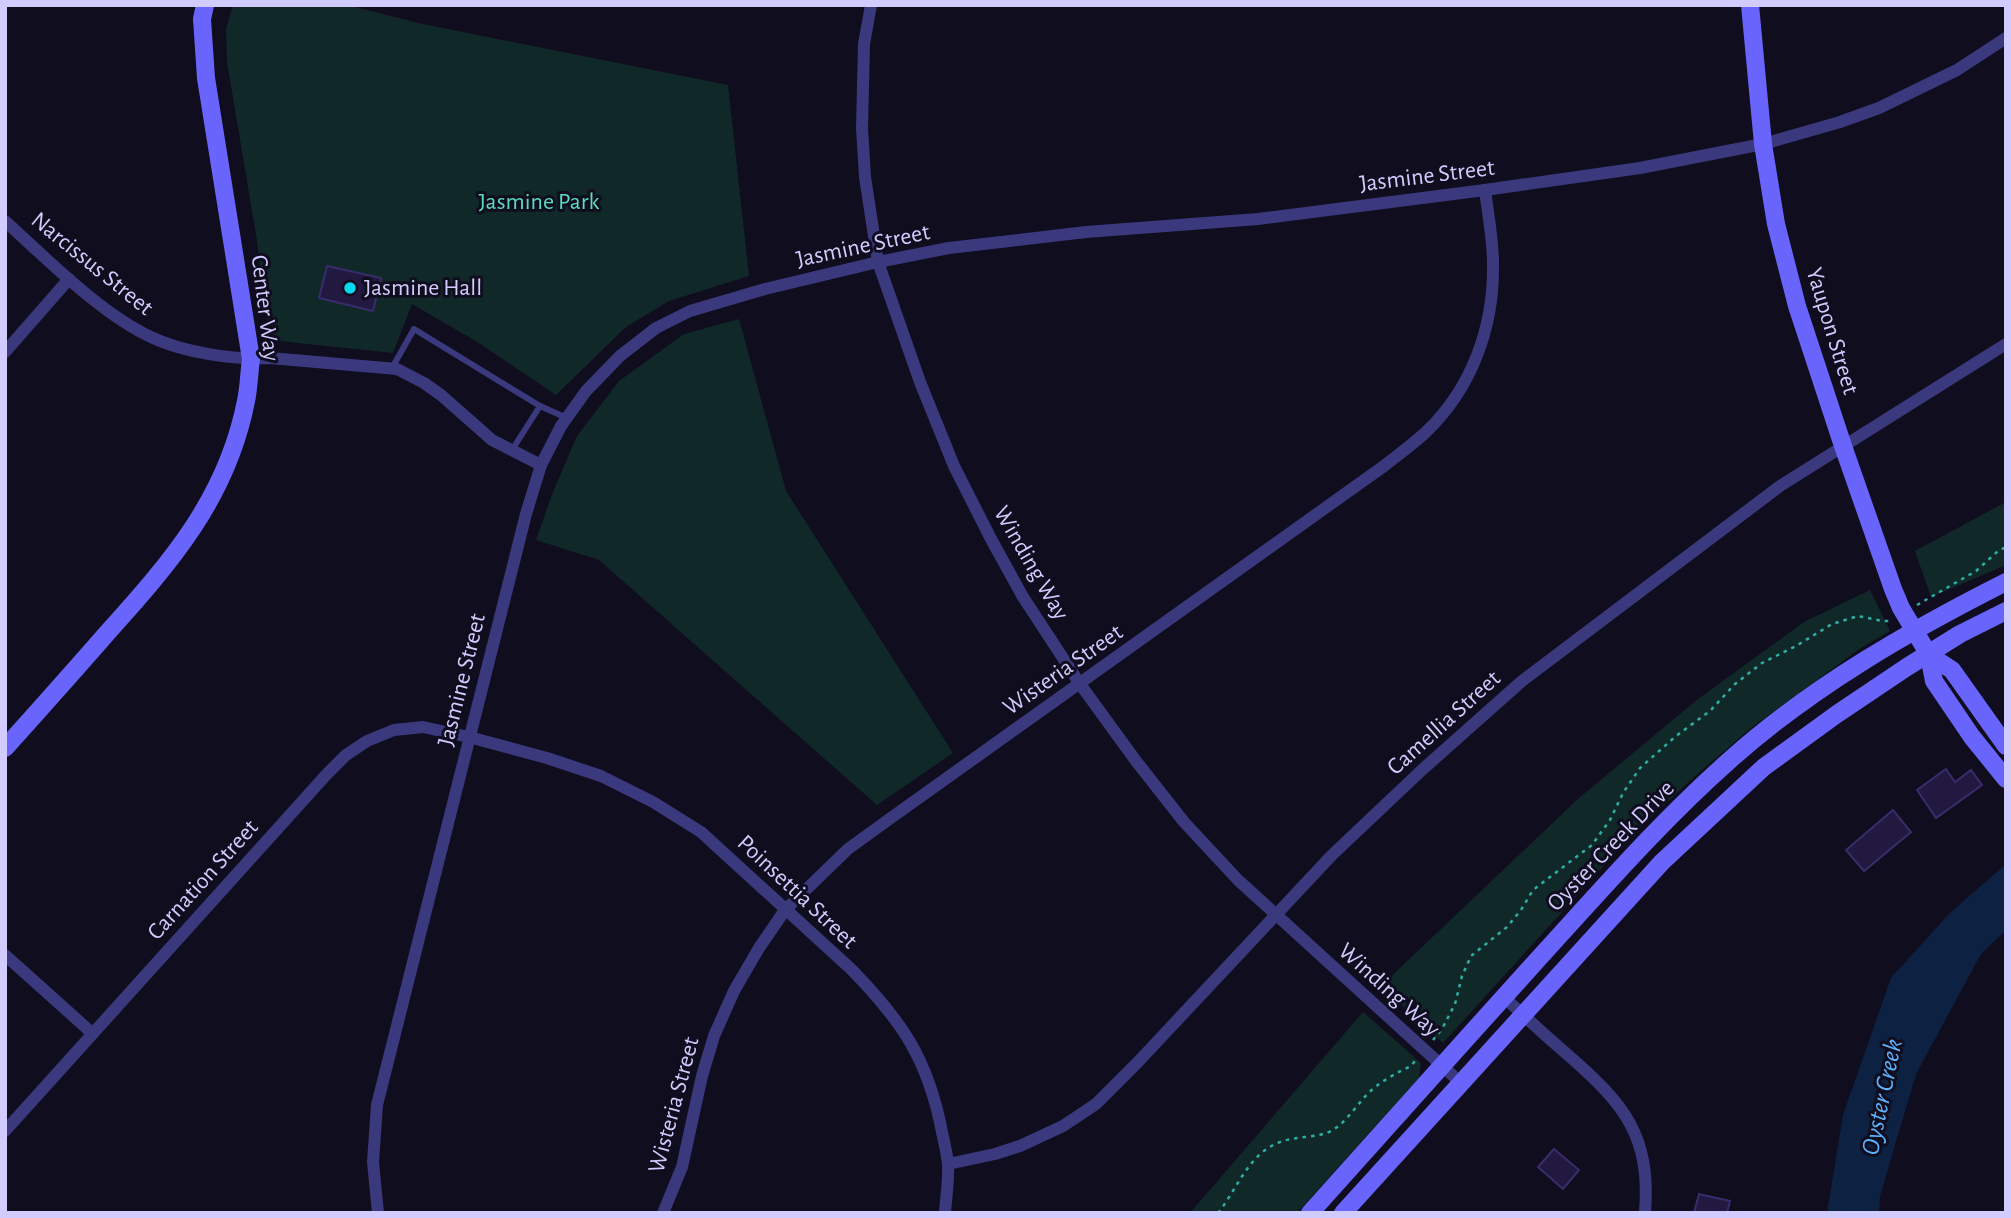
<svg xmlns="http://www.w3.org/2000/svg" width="2011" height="1218" viewBox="0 0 2011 1218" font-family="'Alegreya Sans',sans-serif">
<rect width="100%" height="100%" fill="#100d1f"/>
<!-- green -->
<g fill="#102928">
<polygon points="233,5 347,5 418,23 728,85 749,276 669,301 626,327 556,395 479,343 412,304 393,353 269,340 257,241 227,62 226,29"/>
<polygon points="739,319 786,491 953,753 877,805 599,560 536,540 553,492 577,436 619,381 684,334"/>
<polygon points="2006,502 2006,565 1931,597 1915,551"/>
<polygon points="1870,590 1890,631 1861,648 1751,728 1694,777 1629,838 1443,1043 1381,986 1579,798 1698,699 1804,622"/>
<polygon points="1363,1012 1421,1063 1419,1078 1297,1213 1190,1213"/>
</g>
<!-- water -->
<polygon fill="#0d2243" points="2006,864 2006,930 1981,954 1916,1074 1880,1196 1879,1213 1827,1213 1843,1115 1891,978 1949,914"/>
<!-- building -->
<g fill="#211940" stroke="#382c6b" stroke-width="2">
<polygon points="327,266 381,278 373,311 319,298"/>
<polygon points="1946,769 1955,782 1971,770 1982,785 1936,818 1917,790"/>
<polygon points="1893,810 1911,832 1864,871 1846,850"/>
<polygon points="1554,1149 1579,1170 1563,1189 1538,1167"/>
<polygon points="1699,1194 1730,1201 1727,1213 1694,1213"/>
</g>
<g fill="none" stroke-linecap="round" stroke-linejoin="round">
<!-- path -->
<g stroke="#30aea6" stroke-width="2.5" stroke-dasharray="3.5 5" stroke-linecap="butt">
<polyline points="1917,605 1976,571 1998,551 2006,547"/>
<polyline points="1433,1040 1442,1029 1455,1004 1462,976 1471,956 1507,927 1521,910 1533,890 1592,845 1610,820 1623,793 1640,768 1676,736 1710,711 1735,684 1762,663 1796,646 1832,624 1858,616 1882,621 1890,621"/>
<path d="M1218,1213C1238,1188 1248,1154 1280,1142C1295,1136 1320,1138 1333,1130C1350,1119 1359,1100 1374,1088C1385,1079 1398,1072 1411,1066L1415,1061"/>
</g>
<!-- lane -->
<g stroke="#3b397d" stroke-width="6">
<polyline points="392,368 414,329 540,406"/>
<polyline points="512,450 540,406 567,418"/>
</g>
<!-- street -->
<g stroke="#3b397d" stroke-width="12">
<polyline points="871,5 864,44 862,128 865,177 878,262 920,382 954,466 991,539 1023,597 1080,684 1136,761 1184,822 1238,880 1461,1083"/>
<path d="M5,221C47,259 102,315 153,338C186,353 234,360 270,358L397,369L424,383L441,395L492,440L541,465"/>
<polyline points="5,352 69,279"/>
<polyline points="5,955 92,1033"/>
<path d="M1504,997C1525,1017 1546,1036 1568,1055C1624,1104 1651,1135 1645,1213"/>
<path d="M5,1131L326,775L346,755L367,741L394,730L423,727L469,737L547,758L601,776L653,802L701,832L851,969C902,1021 928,1059 942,1132C944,1142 947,1153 948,1164C949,1180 946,1197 945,1213"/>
<polyline points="948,1164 995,1154 1020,1146 1063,1126 1096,1104 1138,1062 1332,855 1423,769 1522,681 1780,486 2006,344"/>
<polyline points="378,1213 373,1162 377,1105 526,514 541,465 561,426 586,391 620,356 656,328 690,311 765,289 878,262 949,248 1086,232 1258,219 1485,190 1640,168 1763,144 1840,122 1879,108 1957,70 2006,38"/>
<path d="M663,1213L682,1167L702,1076L714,1036L734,991L759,948L785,910L848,849L888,820L1384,466C1398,455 1413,444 1426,432C1472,388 1494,327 1493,264C1493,239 1488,214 1485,190"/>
</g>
<!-- secondary -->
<g stroke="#6965fc" stroke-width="18">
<polyline points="1750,5 1763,144 1776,224 1797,306 1843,446 1893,589 1901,608 1929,655 1934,681 1972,737 2006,779"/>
<polyline points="1929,655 1952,670 2006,746"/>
<path d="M5,748C40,709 74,671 108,632C171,562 227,498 246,401C249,387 249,373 251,359L206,78L202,19L205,5"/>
<path d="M1310,1213C1387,1127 1463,1042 1540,957C1602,889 1662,820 1731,759C1813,686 1909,631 2006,582"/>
<polyline points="1343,1213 1662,862 1764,767 1837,714 1907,667 1960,634 2006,611"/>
</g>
</g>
<!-- markers -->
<circle fill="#05daf1" stroke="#100d1f" stroke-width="2.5" cx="350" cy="288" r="7"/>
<g text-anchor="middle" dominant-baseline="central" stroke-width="6" stroke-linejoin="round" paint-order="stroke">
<!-- street labels -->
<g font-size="24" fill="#d2ccfe" stroke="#100d1f">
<text transform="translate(1427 176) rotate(-7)">Jasmine Street</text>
<text transform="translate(863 246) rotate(-12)">Jasmine Street</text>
<text transform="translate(92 264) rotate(39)">Narcissus Street</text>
<text transform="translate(265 308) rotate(83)">Center Way</text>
<text transform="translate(1832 331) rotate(73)">Yaupon Street</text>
<text transform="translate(1031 563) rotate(60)">Winding Way</text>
<text transform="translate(1063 670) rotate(-35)">Wisteria Street</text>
<text transform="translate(462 680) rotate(-76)">Jasmine Street</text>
<text transform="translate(1444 723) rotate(-42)">Camellia Street</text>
<text transform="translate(1611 846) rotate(-46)">Oyster Creek Drive</text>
<text transform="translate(203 880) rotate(-48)">Carnation Street</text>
<text transform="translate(797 892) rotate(43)">Poinsettia Street</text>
<text transform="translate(1389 990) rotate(42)">Winding Way</text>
<text transform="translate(674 1105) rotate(-75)">Wisteria Street</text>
</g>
<!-- park labels -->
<g font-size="24" fill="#5adcbb" stroke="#100d1f">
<text x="539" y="202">Jasmine Park</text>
</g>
<!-- poi labels -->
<g font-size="24" fill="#d2ccfe" stroke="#100d1f" text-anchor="start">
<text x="364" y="288">Jasmine Hall</text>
</g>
<!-- water labels -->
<g font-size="26" font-style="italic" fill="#5db2fb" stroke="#100d1f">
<text transform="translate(1882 1097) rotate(-78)">Oyster Creek</text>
</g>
</g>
<!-- border -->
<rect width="2011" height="1218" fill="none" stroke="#d2ccfe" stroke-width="14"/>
</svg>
